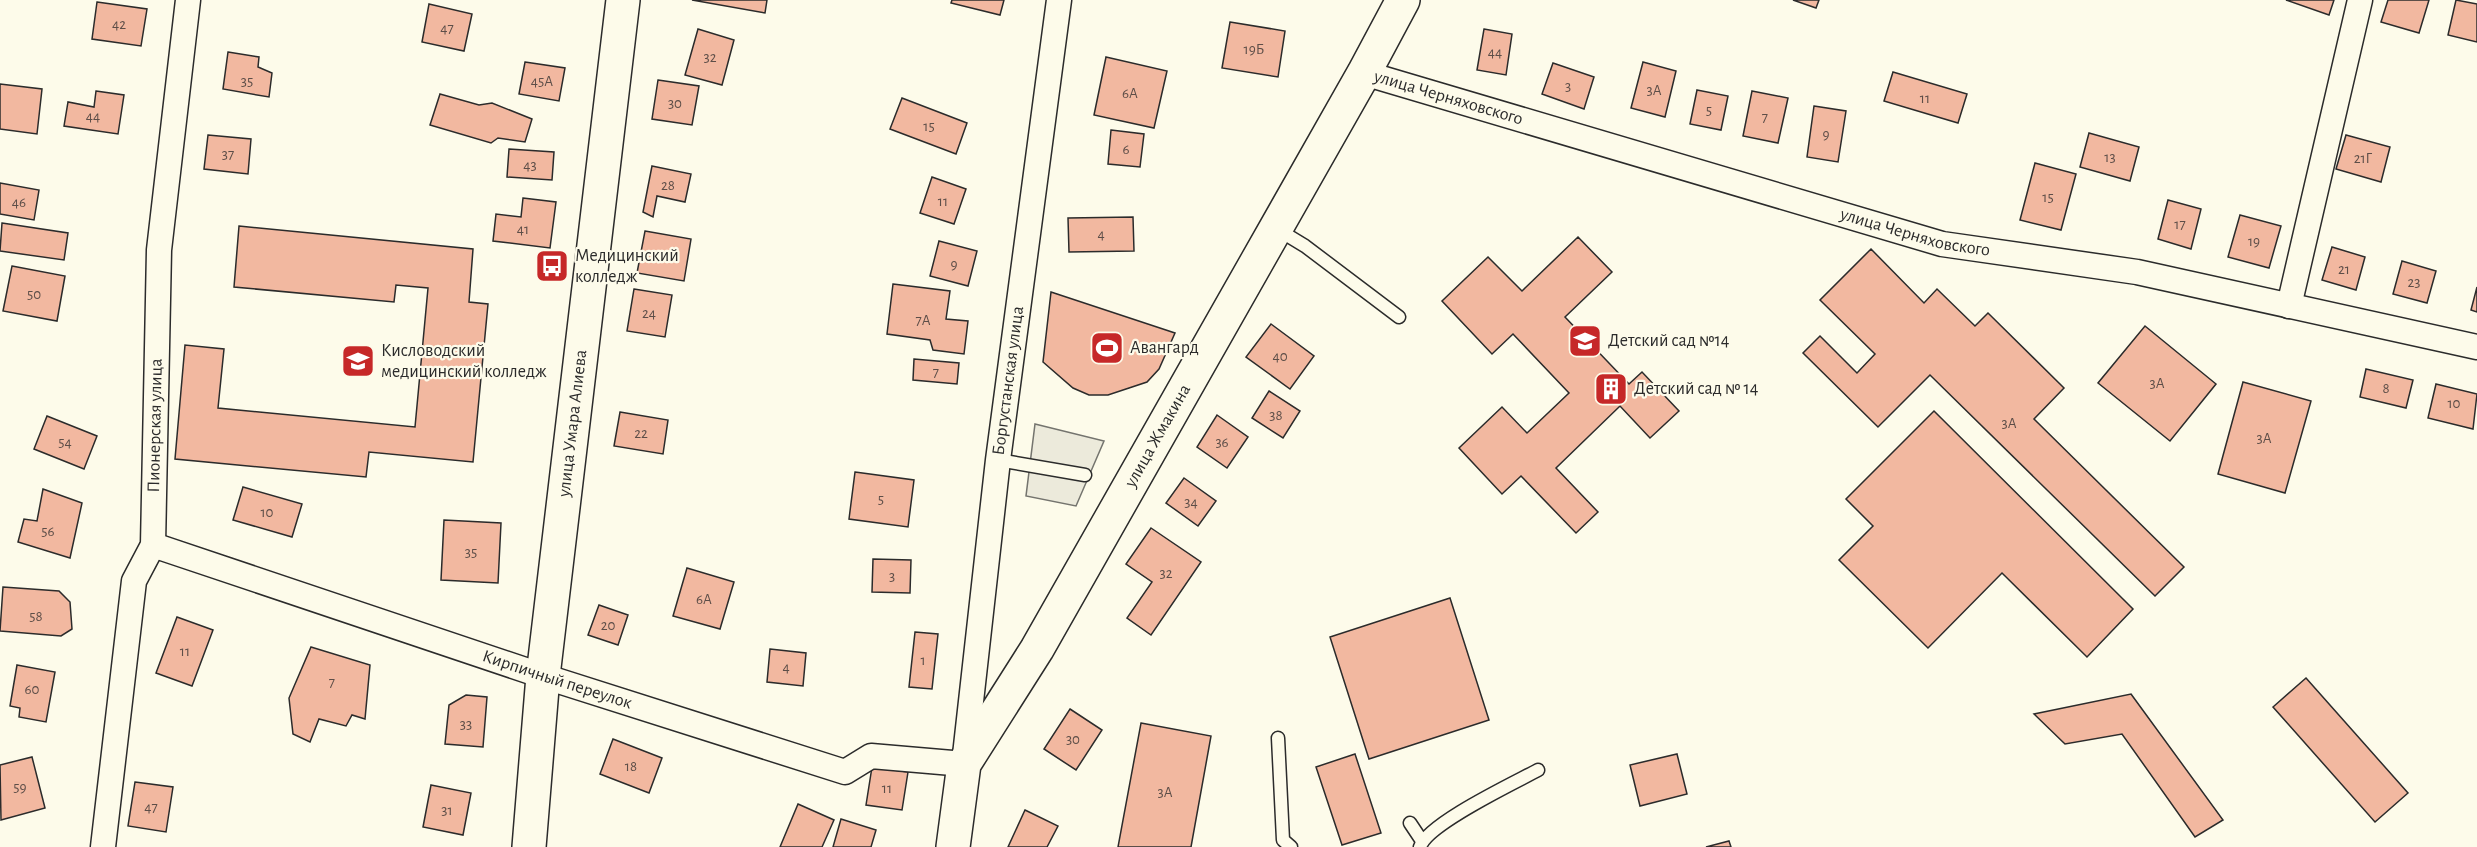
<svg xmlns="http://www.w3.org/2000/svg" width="2477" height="847" viewBox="0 0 2477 847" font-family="'Alegreya Sans',sans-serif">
<rect width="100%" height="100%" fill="#fdfbea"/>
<!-- parking -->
<polygon fill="#eceadb" stroke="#74746e" stroke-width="1.5" points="1035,424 1104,441 1076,506 1026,496"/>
<!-- building -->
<g fill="#f2b8a0" stroke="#2b2b2b" stroke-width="1.5">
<polygon points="692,0 767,0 765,13"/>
<polygon points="952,0 1004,0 1000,15 951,3"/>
<polygon points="1793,0 1819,0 1816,8"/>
<polygon points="2286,0 2334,0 2329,15"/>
<polygon points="2388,0 2429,0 2419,33 2381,22"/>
<polygon points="2456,0 2477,4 2477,42 2448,35"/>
<polygon points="97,2 147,9 141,46 92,39"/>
<polygon points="429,4 472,14 464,51 422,42"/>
<polygon points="1230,22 1285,31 1278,77 1222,68"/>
<polygon points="698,29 734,40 722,85 685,75"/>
<polygon points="1484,29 1512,34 1506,75 1477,70"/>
<polygon points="228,52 259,57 258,67 272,73 269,97 223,89"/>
<polygon points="1106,57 1167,71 1154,128 1094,115"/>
<polygon points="525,62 565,68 559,101 519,94"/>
<polygon points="1643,62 1676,71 1665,117 1631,108"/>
<polygon points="1553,63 1594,77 1584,109 1542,94"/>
<polygon points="1893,72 1967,94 1958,123 1884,101"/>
<polygon points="658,80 699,86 692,125 652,119"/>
<polygon points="0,84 42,89 37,134 0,129"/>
<polygon points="1697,90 1728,96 1721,130 1690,124"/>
<polygon points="96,91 124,95 118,134 64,126 68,102 94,107"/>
<polygon points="1752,91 1788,98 1778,143 1743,136"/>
<polygon points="440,94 479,105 492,103 532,119 525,142 498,138 491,143 430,125"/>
<polygon points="902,98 967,123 956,154 890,129"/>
<polygon points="1814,106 1846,111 1838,162 1807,157"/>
<polygon points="1111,130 1144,134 1140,167 1108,164"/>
<polygon points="2089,133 2139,147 2130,181 2080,167"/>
<polygon points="208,135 251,139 248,174 204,169"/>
<polygon points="2346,135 2390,147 2381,182 2336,169"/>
<polygon points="509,149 554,152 552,180 507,177"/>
<polygon points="2035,163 2076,174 2061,230 2020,220"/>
<polygon points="652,166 691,174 685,202 657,196 653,217 643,212"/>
<polygon points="932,177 966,189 954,224 920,213"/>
<polygon points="0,183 39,190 34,220 0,214"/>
<polygon points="523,198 556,202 550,248 493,241 496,214 521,217"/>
<polygon points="2168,200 2201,209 2191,249 2158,239"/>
<polygon points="2240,215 2281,226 2269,268 2228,257"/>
<polygon points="1133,217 1134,251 1069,252 1068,218"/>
<polygon points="2,223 68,233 64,260 0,251"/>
<polygon points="239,226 473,249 469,302 488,304 473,462 369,452 366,477 175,459 185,345 224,349 218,408 415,427 428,288 396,285 394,302 234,287"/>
<polygon points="645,231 691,239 684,281 637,273"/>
<polygon points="1578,237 1612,272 1565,317 1629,384 1642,372 1679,411 1650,438 1620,406 1556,468 1598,512 1576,533 1521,476 1502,494 1459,448 1502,407 1527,433 1569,393 1513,334 1492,354 1442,301 1488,257 1522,291"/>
<polygon points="939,241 977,251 968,286 930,276"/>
<polygon points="2332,247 2365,257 2356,290 2322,280"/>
<polygon points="1871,249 1924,303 1937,289 1975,326 1988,313 2064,388 2034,419 2184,567 2155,596 1930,375 1878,427 1803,353 1820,336 1857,373 1875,354 1820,300"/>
<polygon points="2402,261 2436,271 2427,303 2393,294"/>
<polygon points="12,266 65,276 57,321 3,311"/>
<polygon points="893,284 950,291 946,319 968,321 964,354 933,350 930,340 887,334"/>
<polygon points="2477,287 2477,312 2471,310"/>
<polygon points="634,289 672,295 665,337 627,331"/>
<polygon points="1051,292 1175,333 1159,369 1147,382 1108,395 1089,395 1073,388 1043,362"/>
<polygon points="1271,324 1314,356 1290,389 1246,357"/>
<polygon points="2145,326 2216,384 2170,441 2098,383"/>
<polygon points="914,359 959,363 957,384 913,380"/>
<polygon points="2366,369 2413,380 2406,408 2360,397"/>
<polygon points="2243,382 2311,401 2285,493 2218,474"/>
<polygon points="2436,384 2477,394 2473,429 2428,418"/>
<polygon points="1269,391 1300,411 1283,438 1252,418"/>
<polygon points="1934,411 2133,609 2087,657 2002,573 1928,648 1839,560 1873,526 1846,499"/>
<polygon points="620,412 668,420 663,454 614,446"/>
<polygon points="1217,415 1248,437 1227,468 1197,447"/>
<polygon points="47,416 97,436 84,469 34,449"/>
<polygon points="855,472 914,480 908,527 849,519"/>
<polygon points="1184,478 1216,501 1198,526 1166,503"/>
<polygon points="243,487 302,504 292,537 233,520"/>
<polygon points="43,489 82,503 70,558 18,542 24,519 37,521"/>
<polygon points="444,520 501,523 498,583 441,580"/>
<polygon points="1151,528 1201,562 1151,635 1127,618 1152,582 1126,564"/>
<polygon points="873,559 911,560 910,593 872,592"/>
<polygon points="687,568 734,582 720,629 673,616"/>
<polygon points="3,587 59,591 70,602 72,629 61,636 0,631"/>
<polygon points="1450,598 1489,720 1369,759 1330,637"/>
<polygon points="599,605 628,615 618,645 588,635"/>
<polygon points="177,617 213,630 192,686 156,673"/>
<polygon points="915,632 938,634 932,689 909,687"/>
<polygon points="311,647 370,665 365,719 352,715 346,726 319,719 310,742 293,734 289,698"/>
<polygon points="770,649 806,653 803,686 767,682"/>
<polygon points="17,665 55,672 46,722 19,717 20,708 10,706"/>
<polygon points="2306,678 2408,793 2375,822 2273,707"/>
<polygon points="2131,694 2223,820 2195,837 2122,734 2065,744 2034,714"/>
<polygon points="466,695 487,697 483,747 445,744 449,705"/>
<polygon points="1070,709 1102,730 1076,770 1044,749"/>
<polygon points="1141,723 1211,736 1191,847 1118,847"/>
<polygon points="613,739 662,758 649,793 600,774"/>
<polygon points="1355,754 1381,833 1342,845 1316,767"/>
<polygon points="1677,754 1687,794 1640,806 1630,765"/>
<polygon points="32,757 45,808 1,820 0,765"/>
<polygon points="872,767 908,772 902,810 866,805"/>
<polygon points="135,782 173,787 166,832 128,826"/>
<polygon points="431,785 471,793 463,835 423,827"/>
<polygon points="798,804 834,820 822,847 780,847"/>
<polygon points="1025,810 1058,826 1047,847 1008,847"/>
<polygon points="841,819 876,830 871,847 833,847"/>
<polygon points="1729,841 1731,847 1706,847"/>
</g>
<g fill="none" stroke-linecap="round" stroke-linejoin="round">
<!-- lane casing -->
<g stroke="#2b2b2b" stroke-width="15">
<g id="lane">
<polyline points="1277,229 1305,246 1399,317"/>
<polyline points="998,460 1085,475"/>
<polyline points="1278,738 1283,840 1291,847"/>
<polyline points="1410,823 1422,841"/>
<path d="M1420,847C1427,824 1514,783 1538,770"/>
</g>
</g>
<!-- street casing -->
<g stroke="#2b2b2b" stroke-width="27">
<g id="street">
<path id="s1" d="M1364,73L1942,244L2137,272L2477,347"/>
<polyline points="2289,306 2360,0"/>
<path id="s2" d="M153,545L543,676L845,772L871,756L964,764L998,460L1059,0"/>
<path id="s3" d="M103,847L134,581L153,545L159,250L188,0"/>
</g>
</g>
<!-- secondary casing -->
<g stroke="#2b2b2b" stroke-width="36">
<g id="secondary">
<path id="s4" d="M529,847L543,676L623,0"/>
<path id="s5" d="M953,847L964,764L1037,649L1364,73L1403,0"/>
</g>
</g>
<!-- lane -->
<use href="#lane" stroke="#fdfbea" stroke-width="12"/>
<!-- street -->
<use href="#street" stroke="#fdfbea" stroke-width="24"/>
<!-- secondary -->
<use href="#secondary" stroke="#fdfbea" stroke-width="33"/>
</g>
<!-- icons -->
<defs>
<g id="bus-square" transform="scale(1.725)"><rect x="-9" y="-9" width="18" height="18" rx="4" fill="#c62828" stroke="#fdfbea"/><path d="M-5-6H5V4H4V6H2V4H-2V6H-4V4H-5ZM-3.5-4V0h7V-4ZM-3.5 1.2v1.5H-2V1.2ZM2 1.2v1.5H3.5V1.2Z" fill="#fff"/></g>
<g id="school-square" transform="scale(1.725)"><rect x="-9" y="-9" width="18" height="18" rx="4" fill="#c62828" stroke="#fdfbea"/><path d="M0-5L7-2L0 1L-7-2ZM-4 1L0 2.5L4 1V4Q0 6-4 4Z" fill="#fff"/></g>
<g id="stadium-square" transform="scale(1.725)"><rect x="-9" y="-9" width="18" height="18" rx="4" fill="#c62828" stroke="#fdfbea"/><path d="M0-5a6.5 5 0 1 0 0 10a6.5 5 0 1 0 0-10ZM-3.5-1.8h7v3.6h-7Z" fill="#fff"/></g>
<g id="university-square" transform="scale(1.725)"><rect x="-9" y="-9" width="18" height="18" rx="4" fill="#c62828" stroke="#fdfbea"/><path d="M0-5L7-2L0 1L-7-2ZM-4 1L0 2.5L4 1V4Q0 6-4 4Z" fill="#fff"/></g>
<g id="building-square" transform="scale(1.725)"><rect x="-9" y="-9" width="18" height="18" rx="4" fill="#c62828" stroke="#fdfbea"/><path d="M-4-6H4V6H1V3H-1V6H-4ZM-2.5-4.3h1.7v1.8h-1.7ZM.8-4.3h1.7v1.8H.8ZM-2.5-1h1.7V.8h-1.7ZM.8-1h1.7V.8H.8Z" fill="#fff"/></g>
</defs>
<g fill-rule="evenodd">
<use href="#bus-square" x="552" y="266"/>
<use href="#school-square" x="1585" y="341"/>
<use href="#stadium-square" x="1107" y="348"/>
<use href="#university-square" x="358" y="361"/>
<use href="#building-square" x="1611" y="389"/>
</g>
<g text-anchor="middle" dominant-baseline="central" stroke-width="4.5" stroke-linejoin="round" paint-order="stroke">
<!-- number labels -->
<g font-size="15" fill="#5d4e48">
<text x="119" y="24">42</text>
<text x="447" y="28">47</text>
<text x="1254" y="49">19Б</text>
<text x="1495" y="52">44</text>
<text x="710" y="57">32</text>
<text x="247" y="81">35</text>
<text x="542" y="81">45А</text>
<text x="1568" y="86">3</text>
<text x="1654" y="90">3А</text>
<text x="1130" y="93">6А</text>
<text x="1925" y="98">11</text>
<text x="675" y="103">30</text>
<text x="1709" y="110">5</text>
<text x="93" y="116">44</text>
<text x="1765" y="117">7</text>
<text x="929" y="126">15</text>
<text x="1826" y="134">9</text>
<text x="1126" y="149">6</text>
<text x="228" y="154">37</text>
<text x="2110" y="157">13</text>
<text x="2363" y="158">21Г</text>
<text x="530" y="165">43</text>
<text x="668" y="185">28</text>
<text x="2048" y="197">15</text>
<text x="943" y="201">11</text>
<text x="19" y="202">46</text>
<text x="2180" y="224">17</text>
<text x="523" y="229">41</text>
<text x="1101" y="234">4</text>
<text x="2254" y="241">19</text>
<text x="954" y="264">9</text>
<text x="2344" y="269">21</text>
<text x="2414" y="282">23</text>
<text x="34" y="294">50</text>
<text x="649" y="313">24</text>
<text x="923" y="320">7А</text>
<text x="1280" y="356">40</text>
<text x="936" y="372">7</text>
<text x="2157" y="383">3А</text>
<text x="2386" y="388">8</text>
<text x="2454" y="403">10</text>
<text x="1276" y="415">38</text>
<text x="2009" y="423">3А</text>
<text x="641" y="433">22</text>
<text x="2264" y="438">3А</text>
<text x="65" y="442">54</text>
<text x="1222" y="442">36</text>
<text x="881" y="499">5</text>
<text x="1191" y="502">34</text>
<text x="267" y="512">10</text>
<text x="48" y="531">56</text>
<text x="471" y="552">35</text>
<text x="1166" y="573">32</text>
<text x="892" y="576">3</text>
<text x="704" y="599">6А</text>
<text x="36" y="616">58</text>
<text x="608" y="625">20</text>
<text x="185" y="651">11</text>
<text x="923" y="660">1</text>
<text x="786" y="667">4</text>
<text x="332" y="682">7</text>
<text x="32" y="689">60</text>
<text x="466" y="724">33</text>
<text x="1073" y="739">30</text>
<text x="631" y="766">18</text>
<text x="20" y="787">59</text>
<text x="887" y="788">11</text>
<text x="1165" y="792">3А</text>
<text x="151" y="807">47</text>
<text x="447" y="810">31</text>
</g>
<!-- street labels -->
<g font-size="18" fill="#2b2b2b" stroke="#fdfbea">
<text stroke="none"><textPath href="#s1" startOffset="88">улица Черняховского</textPath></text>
<text stroke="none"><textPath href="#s1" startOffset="574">улица Черняховского</textPath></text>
<text stroke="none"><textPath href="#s2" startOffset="1238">Боргустанская улица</textPath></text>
<text stroke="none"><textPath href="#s4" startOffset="426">улица Умара Алиева</textPath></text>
<text stroke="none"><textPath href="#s3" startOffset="428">Пионерская улица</textPath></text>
<text stroke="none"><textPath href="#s5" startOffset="465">улица Жмакина</textPath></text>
<text stroke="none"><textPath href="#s2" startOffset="426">Кирпичный переулок</textPath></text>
</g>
<!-- poi labels -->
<g font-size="18" fill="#2b2b2b" stroke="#fdfbea" text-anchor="start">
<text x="575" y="256">Медицинский<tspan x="575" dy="21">колледж</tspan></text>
<text x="1608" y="341">Детский сад №14</text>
<text x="1130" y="348">Авангард</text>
<text x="381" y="351">Кисловодский<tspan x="381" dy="21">медицинский колледж</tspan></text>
<text x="1634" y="389">Детский сад № 14</text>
</g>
</g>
</svg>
